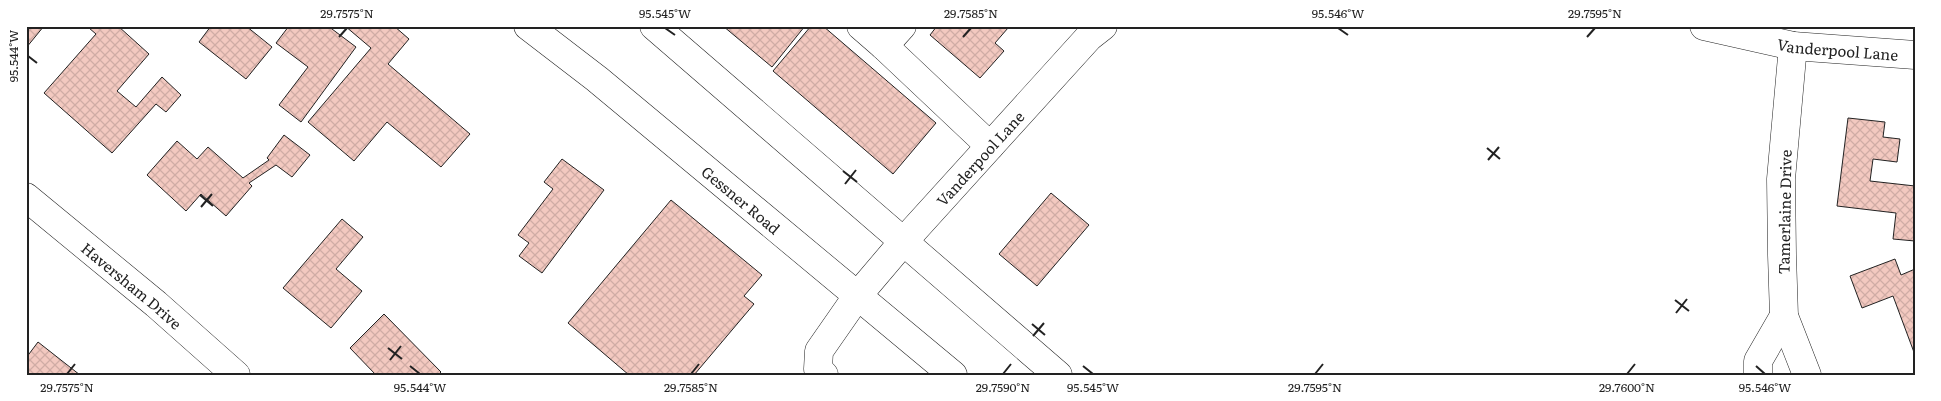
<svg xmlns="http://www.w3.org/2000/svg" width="1941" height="401" viewBox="0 0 1941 401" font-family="Literata,serif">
<defs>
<pattern id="building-cross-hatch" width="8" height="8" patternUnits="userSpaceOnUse" patternTransform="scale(1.25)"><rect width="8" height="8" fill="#f3c9c0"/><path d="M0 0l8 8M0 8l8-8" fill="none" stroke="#d0aca5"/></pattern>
</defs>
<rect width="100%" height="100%" fill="#fff"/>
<!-- building -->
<g fill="url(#building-cross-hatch)" stroke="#222">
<polygon points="26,26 44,26 26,48"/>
<polygon points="91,26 118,26 149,54 117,91 136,107 162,77 181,95 166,112 156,104 112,153 44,93 96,34 89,28"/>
<polygon points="211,26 246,26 272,47 246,79 199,42"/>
<polygon points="289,26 328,26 356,47 301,122 279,105 308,67 276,43"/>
<polygon points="345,26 394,26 409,39 388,64 470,134 441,167 387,122 354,161 308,122 371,48"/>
<polygon points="723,26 805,26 772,67"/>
<polygon points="811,26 823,26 936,123 893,174 773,71"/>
<polygon points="937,26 1006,26 1008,28 995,43 1004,51 980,78 930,35"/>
<polygon points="1848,118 1885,122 1883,137 1900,139 1897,162 1873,159 1870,181 1915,186 1915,241 1893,239 1896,213 1837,206"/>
<polygon points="284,135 310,155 292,177 276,165 249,183 252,186 226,216 201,194 186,211 147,175 177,141 197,159 208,147 243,178 269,160 267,158"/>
<polygon points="562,159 604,190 542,273 519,256 529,243 518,235 553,189 544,182"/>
<polygon points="1051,193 1089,225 1037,286 999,254"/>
<polygon points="671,200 762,275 744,296 754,304 694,375 629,375 568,323"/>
<polygon points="342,219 363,237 336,269 362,291 331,328 283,288"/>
<polygon points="1895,259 1901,275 1915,269 1915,355 1893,296 1862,308 1850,276"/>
<polygon points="384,314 441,372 438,375 376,375 350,348"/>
<polygon points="38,342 80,375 26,375 26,358"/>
</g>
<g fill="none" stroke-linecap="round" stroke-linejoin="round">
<!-- minor casing -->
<g stroke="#222" stroke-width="29">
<g id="minor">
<polyline points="861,26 884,46 990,146"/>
<path id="s1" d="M1704,26L1793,46L1915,55"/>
<polyline points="884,46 902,26"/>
<polyline points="1793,46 1781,179 1782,255 1784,316 1807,375"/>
<path id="s2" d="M26,197L156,304L236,375"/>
<path id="s3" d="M824,375L818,369L819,351L858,295L903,242L1089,37L1103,26"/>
<polyline points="1758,375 1758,361 1784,316"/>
</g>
</g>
<!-- major casing -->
<g stroke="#222" stroke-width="29">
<g id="major">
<path id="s4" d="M528,26L597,79L953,375"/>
<polyline points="654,26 1058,375"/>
</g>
</g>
<!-- minor -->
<use href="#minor" stroke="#fff" stroke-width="28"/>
<!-- major -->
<use href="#major" stroke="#fff" stroke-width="28"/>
</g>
<!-- ticks -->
<path fill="none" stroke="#222" stroke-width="2" d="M665,28L675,35M1338,28L1348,35M339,37L347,28M963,37L971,28M1587,37L1595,28M28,56L37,63M1487,148L1500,159M1488,160L1499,147M843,171L857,182M845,184L856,170M200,195L213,206M201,207L212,194M1675,300L1689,311M1676,313L1687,299M1032,324L1045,335M1033,336L1044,323M388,348L402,359M390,360L401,346M410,366L420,374M1083,366L1093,374M1756,366L1765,374M67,374L75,364M691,374L699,364M1003,374L1011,364M1315,374L1323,364M1627,374L1635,364"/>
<g text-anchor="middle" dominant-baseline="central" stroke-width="4" stroke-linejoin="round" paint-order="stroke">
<!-- street labels -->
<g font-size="15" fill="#222" stroke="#fff">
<text stroke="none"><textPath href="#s1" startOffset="136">Vanderpool Lane</textPath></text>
<text stroke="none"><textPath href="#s3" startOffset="278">Vanderpool Lane</textPath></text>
<text stroke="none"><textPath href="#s4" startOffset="275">Gessner Road</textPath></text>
<text transform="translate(1784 212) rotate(-89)">Tamerlaine Drive</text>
<text stroke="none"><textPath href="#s2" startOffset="138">Haversham Drive</textPath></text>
</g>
</g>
<!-- border -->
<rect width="1941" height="401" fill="none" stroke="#ffffff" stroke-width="55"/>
<rect x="28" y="28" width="1886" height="346" fill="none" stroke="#222" stroke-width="2"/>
<g font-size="12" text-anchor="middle" fill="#222">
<text x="347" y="18">29.7575°N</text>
<text x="665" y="18">95.545°W</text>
<text x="971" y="18">29.7585°N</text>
<text x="1338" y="18">95.546°W</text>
<text x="1595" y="18">29.7595°N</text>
<text transform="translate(14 56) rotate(-90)" y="4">95.544°W</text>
<text x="67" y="392">29.7575°N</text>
<text x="420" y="392">95.544°W</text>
<text x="691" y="392">29.7585°N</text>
<text x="1003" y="392">29.7590°N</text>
<text x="1093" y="392">95.545°W</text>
<text x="1315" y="392">29.7595°N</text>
<text x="1627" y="392">29.7600°N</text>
<text x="1765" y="392">95.546°W</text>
</g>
</svg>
